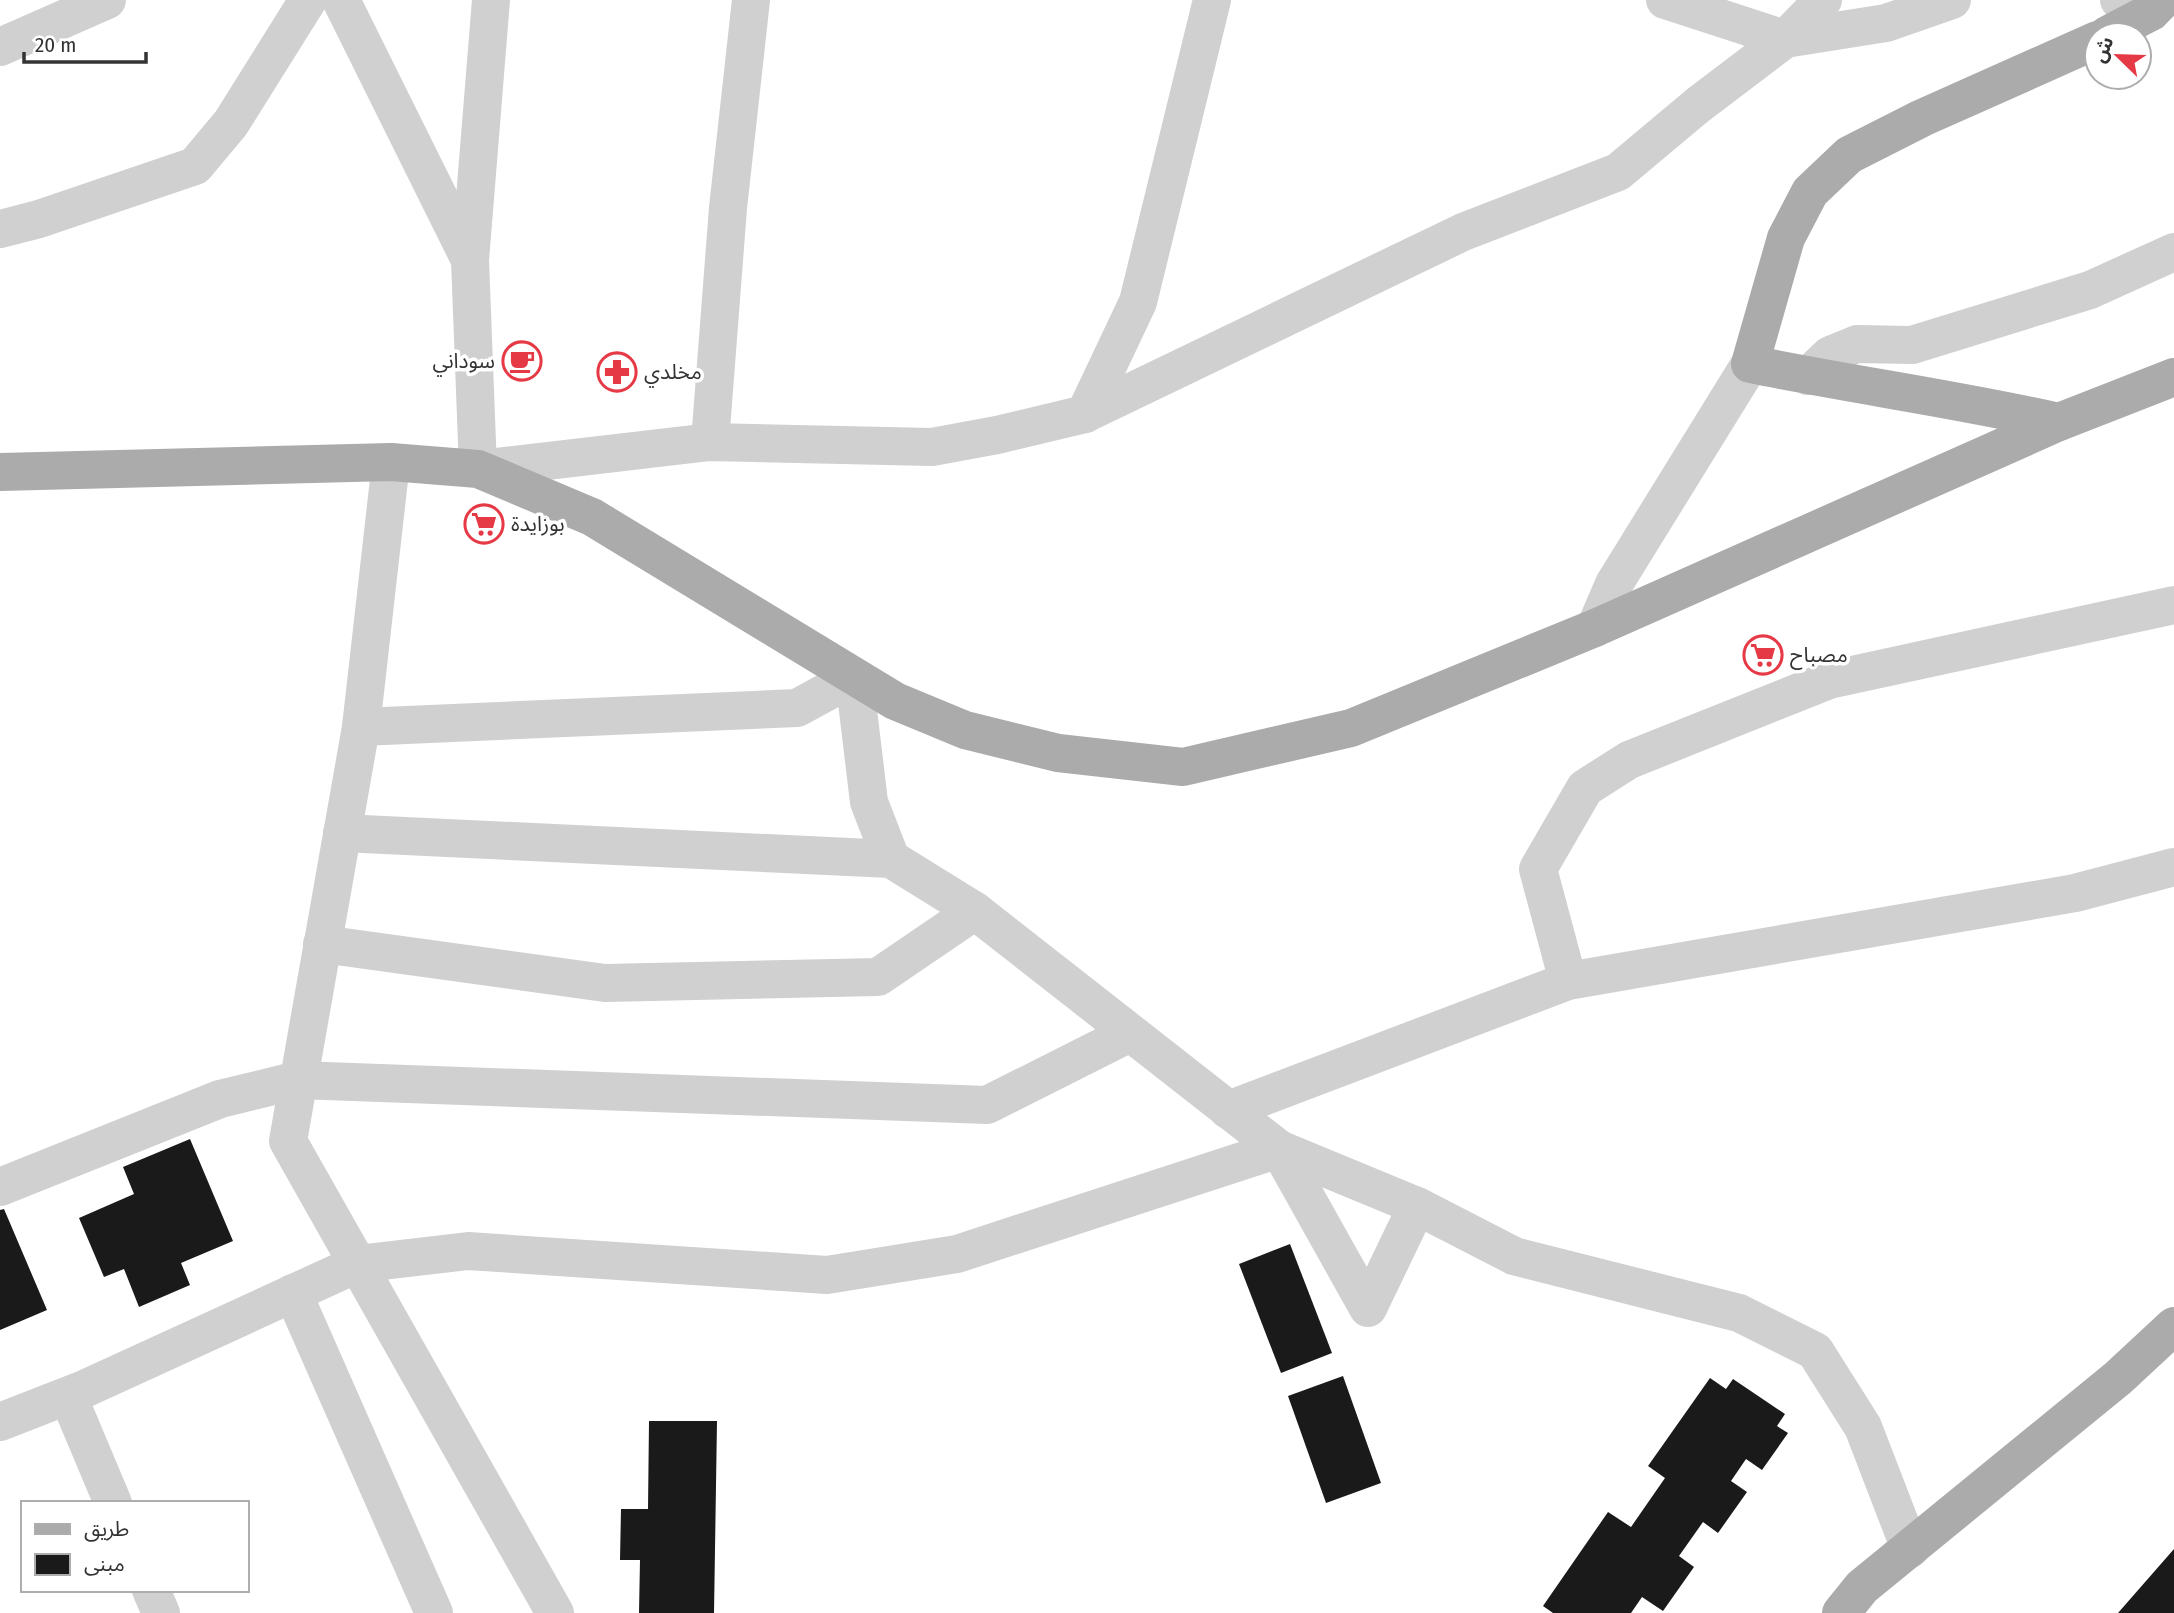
<svg xmlns="http://www.w3.org/2000/svg" width="2174" height="1613" viewBox="0 0 2174 1613" font-family="'Fira Sans Condensed','Noto Sans Arabic',sans-serif">
<rect width="100%" height="100%" fill="#fff"/>
<!-- building -->
<g fill="#1a1a1a">
<polygon points="190,1139 233,1241 181,1263 190,1285 139,1307 124,1269 104,1277 79,1218 134,1194 123,1167"/>
<polygon points="4,1209 47,1310 0,1330 0,1210"/>
<polygon points="1290,1244 1332,1353 1281,1373 1239,1264"/>
<polygon points="1343,1376 1381,1483 1326,1503 1288,1396"/>
<polygon points="1710,1378 1726,1389 1733,1379 1785,1414 1777,1426 1788,1433 1762,1470 1746,1459 1731,1481 1747,1492 1718,1533 1703,1522 1679,1556 1694,1567 1663,1611 1642,1597 1631,1613 1553,1613 1543,1606 1608,1512 1631,1527 1665,1478 1648,1466"/>
<polygon points="649,1421 717,1421 714,1613 639,1613 640,1560 620,1560 621,1509 648,1509"/>
<polygon points="2174,1549 2174,1613 2118,1613"/>
</g>
<g fill="none" stroke-linecap="round" stroke-linejoin="round">
<!-- minor -->
<g stroke="#d0d0d0" stroke-width="38">
<polyline points="341,0 470,260"/>
<polyline points="491,0 470,260 478,469 710,442 932,447 997,435 1085,414"/>
<polyline points="1212,0 1138,302 1085,414 1463,232 1618,172 1698,105 1785,39 1823,0"/>
<polyline points="1665,0 1785,39 1886,23 1952,0"/>
<polyline points="2119,0 2151,12"/>
<polyline points="0,47 107,0"/>
<polyline points="0,229 39,219 195,166 231,123 308,0"/>
<polyline points="1808,376 1830,355 1857,344 1912,345 2090,290 2174,252"/>
<polyline points="710,442 728,208 751,0"/>
<polyline points="391,462 361,727 288,1141 555,1613"/>
<polyline points="1595,628 1614,584 1750,364"/>
<polyline points="361,727 797,708 854,677 869,802 891,859"/>
<polyline points="322,944 605,983 878,977 975,911"/>
<polyline points="1568,981 1538,869 1585,788 1629,760 1829,680 2174,605"/>
<polyline points="1228,1110 1568,981 2075,893 2174,867"/>
<polygon points="1279,1149 1417,1206 1368,1308"/>
<polyline points="0,1187 220,1099 298,1080 987,1105 1130,1033"/>
<polyline points="1417,1206 1514,1256 1739,1313 1815,1351 1863,1427 1910,1549"/>
<polyline points="293,1293 434,1613"/>
<polyline points="68,1396 113,1503"/>
<polyline points="0,1422 82,1390 357,1264 468,1251 827,1275 957,1254 1279,1149 975,911 891,859 342,833"/>
<polyline points="151,1590 161,1613"/>
</g>
<!-- major -->
<g stroke="#ababab" stroke-width="38">
<polyline points="2107,35 2151,12 2163,0"/>
<path d="M2059,422C1957,399 1853,385 1750,364L1786,238L1810,192L1849,155L1922,118L2097,40"/>
<polyline points="0,472 391,462 478,469 592,517 895,701 965,730 1058,753 1183,767 1351,728 1595,628 2059,422 2174,377"/>
<polyline points="1841,1613 1862,1587 2118,1378 2174,1326"/>
</g>
</g>
<!-- icons -->
<defs>
<g id="cafe-ring" transform="scale(2.0125)"><circle r="9.5" fill="#fff" stroke="#e63946" stroke-width="1.5"/><path d="M-5.5-4.5H6V0H3Q3 3.5 0 3.5H-2.5Q-5.5 3.5-5.5 0ZM3-3.2v2h1.7v-2ZM-6 4.5H4V6H-6Z" fill="#e63946"/></g>
<g id="pharmacy-ring" transform="scale(2.0125)"><circle r="9.5" fill="#fff" stroke="#e63946" stroke-width="1.5"/><path d="M-2-6h4v4h4v4h-4v4h-4v-4h-4v-4h4Z" fill="#e63946"/></g>
<g id="supermarket-ring" transform="scale(2.0125)"><circle r="9.5" fill="#fff" stroke="#e63946" stroke-width="1.5"/><path d="M-6-5.5h2.5l.6 2H6L4.5 2H-2.5L-4.4-4H-6ZM-1.5 3.2a1.3 1.3 0 1 0 .1 0ZM3 3.2a1.3 1.3 0 1 0 .1 0Z" fill="#e63946"/></g>
</defs>
<g fill-rule="evenodd">
<use href="#cafe-ring" x="522" y="361"/>
<use href="#pharmacy-ring" x="617" y="372"/>
<use href="#supermarket-ring" x="484" y="524"/>
<use href="#supermarket-ring" x="1763" y="655"/>
</g>
<g text-anchor="middle" dominant-baseline="central" stroke-width="7" stroke-linejoin="round" paint-order="stroke">
<!-- poi labels -->
<g font-size="21" fill="#333" stroke="#fff" text-anchor="start">
<text x="495" y="361" text-anchor="end">سوداني</text>
<text x="644" y="372">مخلدي</text>
<text x="511" y="524">بوزايدة</text>
<text x="1790" y="655">مصباح</text>
</g>
</g>
<!-- legend -->
<rect x="21" y="1501" width="228" height="91" fill="#ffffff" stroke="#adadad" stroke-width="2"/>
<rect x="35" y="1524" width="35" height="10" fill="#ababab" stroke="#adadad" stroke-width="2"/>
<text x="84" y="1536" font-size="21" fill="#333333">طريق</text>
<rect x="35" y="1554" width="35" height="21" fill="#1a1a1a" stroke="#adadad" stroke-width="2"/>
<text x="84" y="1571" font-size="21" fill="#333333">مبنى</text>
<!-- north arrow -->
<g transform="translate(2118 56) rotate(293)"><circle r="33" fill="#ffffff" stroke="#adadad" stroke-width="2"/>
<path d="M0-5L12 26L0 18L-12 26Z" fill="#e63946"/>
<text y="-10" font-size="19" font-weight="bold" text-anchor="middle" fill="#333333">ش</text>
</g>
<!-- scale -->
<path d="M24 52v10h122v-10" fill="none" stroke="#333333" stroke-width="3.5"/>
<text x="35" y="52" font-size="21" fill="#333333" stroke="#ffffff" stroke-width="5" paint-order="stroke">20 m</text>
</svg>
